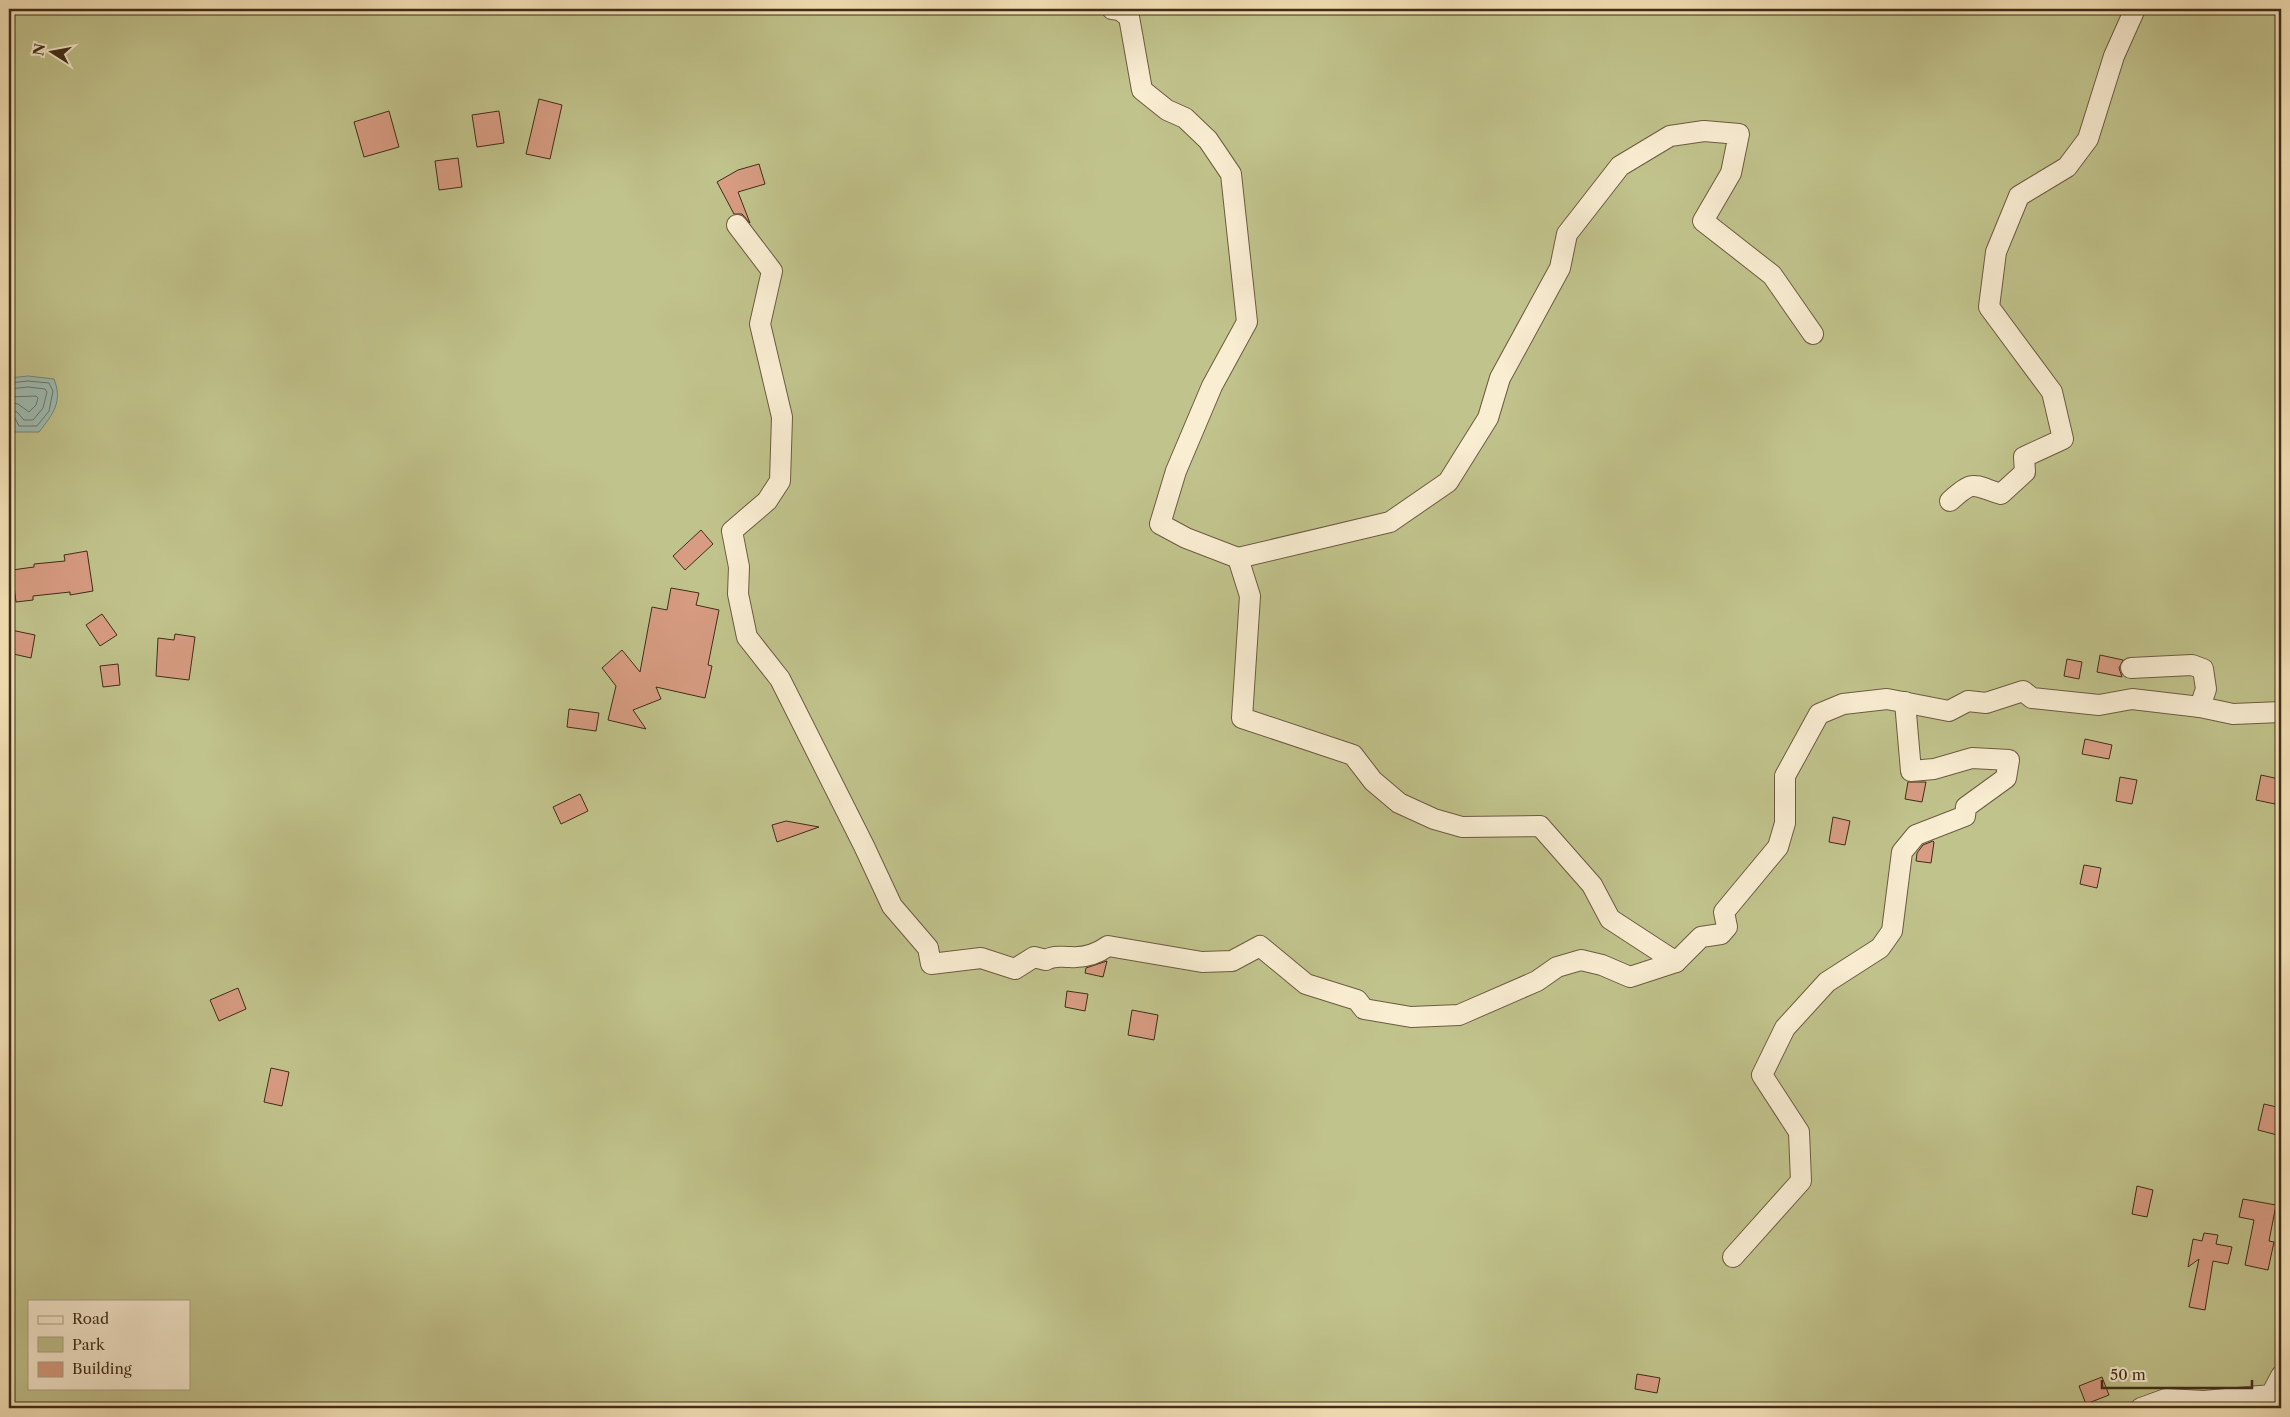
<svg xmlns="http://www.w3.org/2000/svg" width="2290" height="1417" viewBox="0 0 2290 1417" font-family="'Libre Caslon Text',serif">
<rect width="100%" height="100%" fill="#f6e4b9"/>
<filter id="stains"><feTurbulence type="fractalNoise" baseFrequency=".004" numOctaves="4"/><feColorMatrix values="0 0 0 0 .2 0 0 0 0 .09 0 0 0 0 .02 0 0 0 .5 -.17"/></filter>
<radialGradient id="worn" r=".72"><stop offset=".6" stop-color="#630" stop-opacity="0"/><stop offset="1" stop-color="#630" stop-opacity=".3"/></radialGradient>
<!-- green -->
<path fill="#c1c38c" stroke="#807852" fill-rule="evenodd" d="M9,9H2281V1408H9ZM29,1301H189V1388H29Z"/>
<!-- water -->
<path fill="#9ebeb5" stroke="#788477" d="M28,376L54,379C63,402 53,414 39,432H15L9,416V378Z"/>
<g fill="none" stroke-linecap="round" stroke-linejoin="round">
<!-- shore -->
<g stroke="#6e7667" stroke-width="1">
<polyline points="9,383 28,381 49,383 53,391 49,411 37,426 19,426 15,418 9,416"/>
<polyline points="9,389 28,387 45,389 47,392 43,408 33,420 24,420 17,412 9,410"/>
<polyline points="9,397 36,396 38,398 36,405 29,412 18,404 9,402"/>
</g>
</g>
<!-- building -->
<g fill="#d79c82" stroke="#3f2d19">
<polygon points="539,99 562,105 550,159 526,154"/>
<polygon points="389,111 399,147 364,157 354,122"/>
<polygon points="499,111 504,143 477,147 472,115"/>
<polygon points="458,158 462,187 439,190 435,161"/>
<polygon points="759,164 765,184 738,192 750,223 742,214 734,214 717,182 738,170"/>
<polygon points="701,530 713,544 685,570 673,556"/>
<polygon points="87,551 93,591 70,595 70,592 33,596 33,600 16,602 12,570 34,567 34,564 65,561 64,555"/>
<polygon points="671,588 699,593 696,605 719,610 708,665 712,666 705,698 656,687 661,699 633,710 646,729 608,720 616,686 602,668 622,650 640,672 652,607 667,610"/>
<polygon points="102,614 117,635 100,646 86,625"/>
<polygon points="11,630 35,635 31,658 9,653"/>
<polygon points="175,634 195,637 189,680 156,676 158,638 174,640"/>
<polygon points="2100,655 2123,660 2119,668 2122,677 2097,672"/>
<polygon points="2067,659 2082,662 2079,679 2064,676"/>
<polygon points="118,664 120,685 103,687 100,666"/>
<polygon points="569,709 599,713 596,731 567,727"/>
<polygon points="2085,739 2112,745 2109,759 2082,754"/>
<polygon points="2261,775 2279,779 2275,804 2256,800"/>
<polygon points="2120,777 2137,780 2132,804 2116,801"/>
<polygon points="1908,782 1926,782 1922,802 1905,799"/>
<polygon points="580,794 588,811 561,824 553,807"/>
<polygon points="1833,817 1850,821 1845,845 1829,842"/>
<polygon points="786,821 819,827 777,842 772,825"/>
<polygon points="1933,841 1934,842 1931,863 1916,861 1917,853 1923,845"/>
<polygon points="2084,865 2101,868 2097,888 2080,884"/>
<polygon points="1107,961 1103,977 1085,973 1086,968"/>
<polygon points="238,988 246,1009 219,1021 210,1000"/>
<polygon points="1067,991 1088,994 1085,1011 1065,1007"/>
<polygon points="1132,1010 1158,1015 1154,1040 1128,1035"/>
<polygon points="271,1068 289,1072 282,1106 264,1102"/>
<polygon points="2264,1104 2281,1108 2281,1136 2258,1130"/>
<polygon points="2137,1186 2153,1190 2147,1217 2132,1214"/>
<polygon points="2243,1199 2276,1205 2269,1241 2274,1242 2268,1270 2245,1265 2254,1220 2239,1217"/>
<polygon points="2204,1233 2218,1235 2216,1244 2232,1247 2228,1264 2213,1261 2205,1310 2189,1307 2199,1259 2188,1267 2193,1239 2202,1241"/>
<polygon points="1637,1374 1660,1378 1657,1393 1635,1389"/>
<polygon points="2102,1377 2109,1395 2086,1404 2079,1386"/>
</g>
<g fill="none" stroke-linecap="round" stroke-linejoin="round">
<!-- minor casing -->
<g stroke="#6d5b41" stroke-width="22">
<g id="minor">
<polyline points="1112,9 1120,10 1129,17 1142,90 1167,110 1185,118 1208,140 1231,174 1247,322 1212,386 1176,471 1160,524 1186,538 1238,558 1250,596 1242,718 1353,755 1373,781 1399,803 1434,819 1462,827 1540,826 1592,885 1610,919 1676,962 1701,937 1721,934 1727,927 1724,912 1778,847 1785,823 1785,776 1819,714 1843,704 1887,699 1949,711 1968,701 1986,703 2023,691 2032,698 2099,705 2132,699 2200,707 2233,714 2281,712"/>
<path d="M737,225L772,271L760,324L782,417L780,481L767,501L732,531L739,567L738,594L747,637L780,679L864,846L892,906L928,948L931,964L981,958L1015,969L1034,957L1046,960C1054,955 1060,957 1070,957C1084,958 1097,954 1108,946L1202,962L1232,961L1260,946L1306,984L1357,1000L1364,1009L1411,1017L1459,1015L1537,981L1557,967L1581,960L1602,965L1630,977L1676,962"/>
<path d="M1950,501C1974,479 1972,485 2001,494L2025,472L2024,457L2063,439L2052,392L1989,307L1996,252L2019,196L2067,167L2088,139L2114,56L2135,9"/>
<polyline points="1238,558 1390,522 1448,482 1488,418 1500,378 1560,268 1567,234 1620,166 1670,136 1704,131 1739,134 1731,173 1703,221 1772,275 1813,334"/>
<polyline points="2131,668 2192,665 2203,669 2206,689 2200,707"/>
<polyline points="1733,1257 1801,1181 1799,1132 1762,1075 1785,1028 1827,982 1880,948 1892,931 1902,852 1916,835 1965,816 1966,807 2006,778 2009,760 1972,758 1934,769 1911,771 1905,702"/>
<polyline points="2141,1408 2166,1399 2204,1401 2271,1395 2281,1376"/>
</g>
</g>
<!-- minor -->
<use href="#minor" stroke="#f9edd2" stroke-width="20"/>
</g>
<!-- margin -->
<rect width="2290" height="1417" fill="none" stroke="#f6e4b9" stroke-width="30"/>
<rect x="10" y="10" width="2270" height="1397" fill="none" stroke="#3f2d19" stroke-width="2.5"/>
<rect x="15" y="15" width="2260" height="1387" fill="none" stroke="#3f2d19"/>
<!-- legend -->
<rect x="28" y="1300" width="162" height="90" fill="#f9edd2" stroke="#afa088"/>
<rect x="38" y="1316" width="25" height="8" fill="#f9edd2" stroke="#afa088"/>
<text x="72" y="1324" font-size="15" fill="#3f2d19">Road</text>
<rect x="38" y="1337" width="25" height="15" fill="#c1c38c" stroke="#afa088"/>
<text x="72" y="1350" font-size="15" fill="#3f2d19">Park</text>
<rect x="38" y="1362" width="25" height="15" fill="#d79c82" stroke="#afa088"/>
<text x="72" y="1374" font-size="15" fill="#3f2d19">Building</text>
<!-- north arrow -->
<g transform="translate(52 52) rotate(281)" stroke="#f9edd2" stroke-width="4" paint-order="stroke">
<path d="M0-4L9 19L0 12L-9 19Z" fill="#3f2d19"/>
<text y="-8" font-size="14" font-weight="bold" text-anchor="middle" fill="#3f2d19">N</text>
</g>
<!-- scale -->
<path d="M2102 1380v8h150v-8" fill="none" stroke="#3f2d19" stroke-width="2.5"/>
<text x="2110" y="1380" font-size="15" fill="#3f2d19" stroke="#f9edd2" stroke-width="4" paint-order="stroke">50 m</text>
<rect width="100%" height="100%" filter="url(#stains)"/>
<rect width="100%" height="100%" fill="url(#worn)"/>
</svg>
